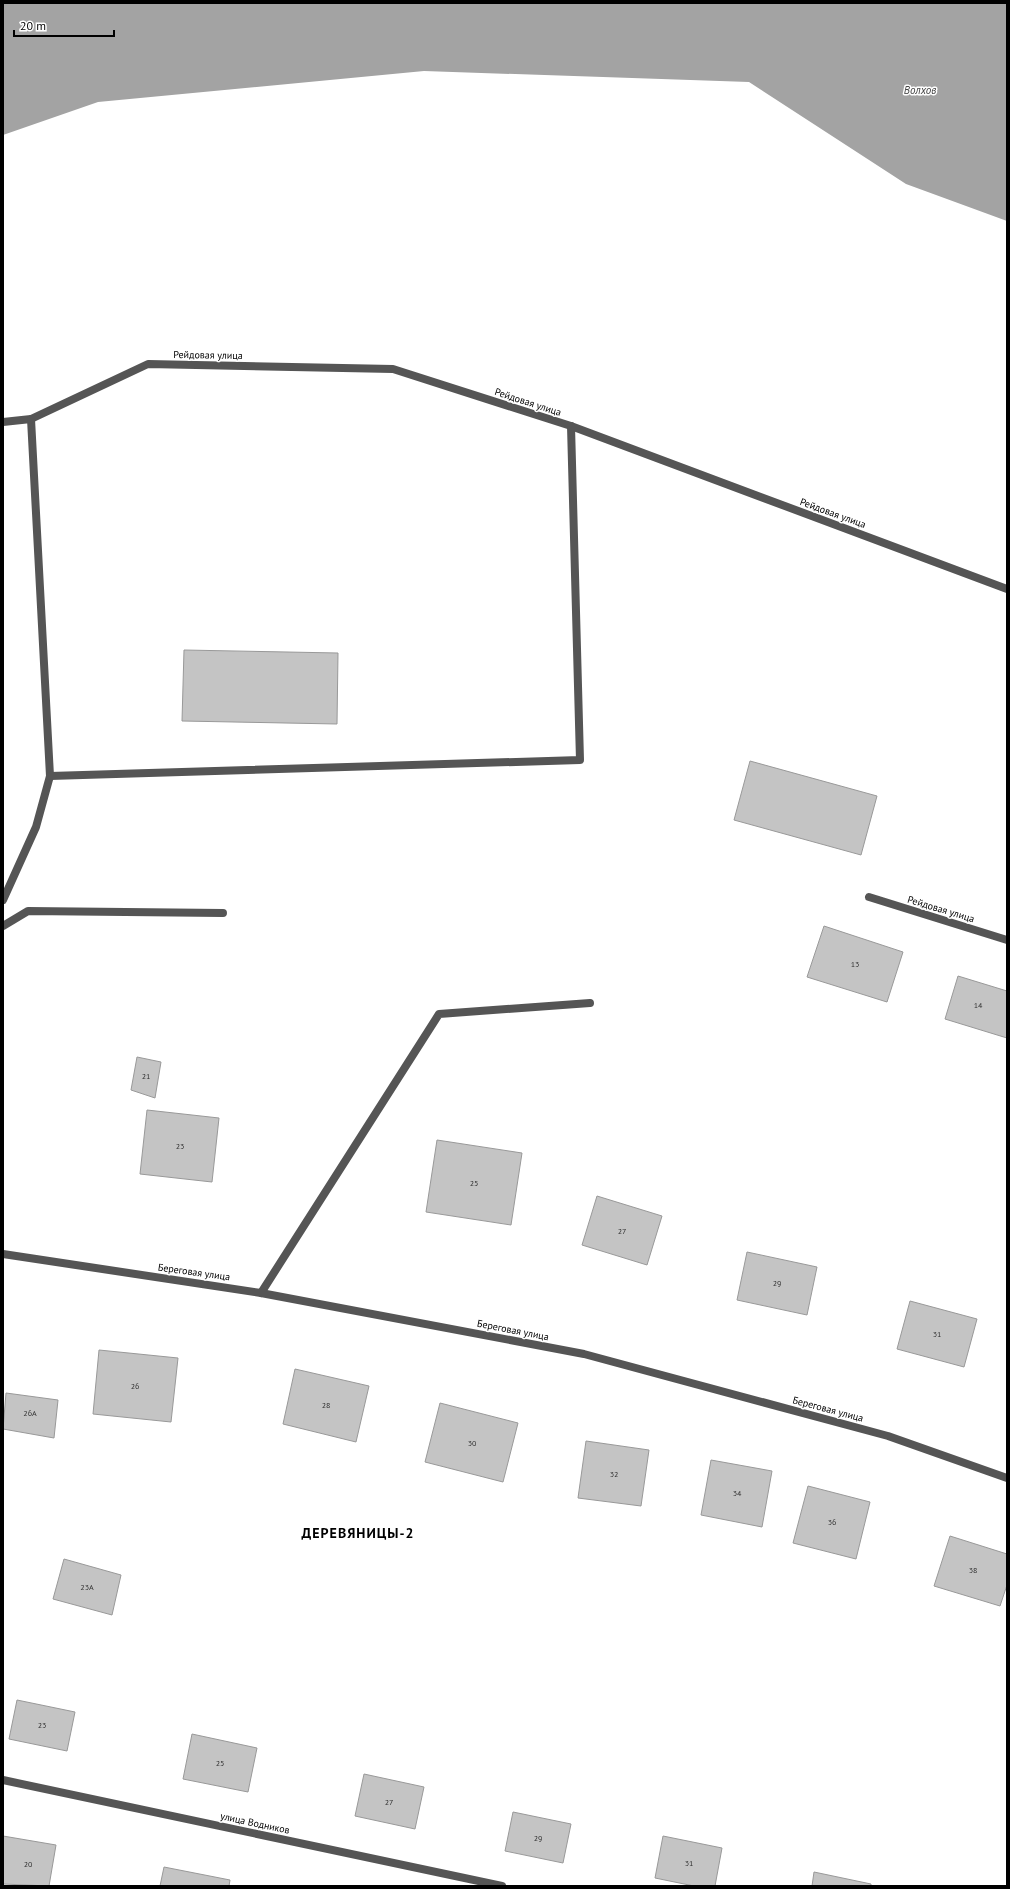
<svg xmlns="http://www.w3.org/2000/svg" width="1010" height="1889" viewBox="0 0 1010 1889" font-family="'PT Sans',sans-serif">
<rect width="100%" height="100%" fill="#fff"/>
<!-- water -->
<polygon fill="#a3a3a3" points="3,3 1007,3 1007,221 906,184 749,82 424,71 98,102 3,135"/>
<!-- building -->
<g fill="#c4c4c4" stroke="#999">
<polygon points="184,650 338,653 337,724 182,721"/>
<polygon points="750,761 877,796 861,855 734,820"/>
<polygon points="824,926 903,952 887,1002 807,977"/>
<polygon points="958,976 1007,991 1007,1038 945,1019"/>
<polygon points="137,1057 161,1062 155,1098 131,1090"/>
<polygon points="147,1110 219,1118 212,1182 140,1174"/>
<polygon points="437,1140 522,1153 511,1225 426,1212"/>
<polygon points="597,1196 662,1216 647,1265 582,1245"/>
<polygon points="747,1252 817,1267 807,1315 737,1300"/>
<polygon points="910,1301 977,1319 964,1367 897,1349"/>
<polygon points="99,1350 178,1358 171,1422 93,1414"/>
<polygon points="295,1369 369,1386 356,1442 283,1424"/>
<polygon points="6,1393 58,1400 54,1438 3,1429"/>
<polygon points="440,1403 518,1423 503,1482 425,1462"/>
<polygon points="586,1441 649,1450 641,1506 578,1498"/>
<polygon points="711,1460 772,1471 762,1527 701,1515"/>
<polygon points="808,1486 870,1502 856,1559 793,1543"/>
<polygon points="950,1536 1007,1554 1007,1585 1000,1606 934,1586"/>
<polygon points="64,1559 121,1575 112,1615 53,1599"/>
<polygon points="17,1700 75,1712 67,1751 9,1739"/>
<polygon points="192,1734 257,1748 248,1792 183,1779"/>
<polygon points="364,1774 424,1787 415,1829 355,1816"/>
<polygon points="513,1812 571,1824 563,1863 505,1851"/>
<polygon points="3,1836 56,1845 49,1886 3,1884"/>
<polygon points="663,1836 722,1848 715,1886 694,1886 655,1878"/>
<polygon points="164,1867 230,1880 229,1886 160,1886"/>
<polygon points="814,1872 871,1884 871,1886 812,1886"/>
</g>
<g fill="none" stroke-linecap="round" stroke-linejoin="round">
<!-- service -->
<g stroke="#555" stroke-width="8">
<polyline points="3,422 31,419 50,776 36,827 3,900"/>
<polyline points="50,776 580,760 571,426"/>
<polyline points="869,897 1007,940"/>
<polyline points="3,926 28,911 223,913"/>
<polyline points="261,1293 439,1014 590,1003"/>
</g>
<!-- minor -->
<g stroke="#555" stroke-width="8">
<polyline points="31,419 148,364 393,369 571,426 1007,589"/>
<polyline points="3,1780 502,1886"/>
</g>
<!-- tertiary -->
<polyline stroke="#555" stroke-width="8" points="3,1254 261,1293 584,1354 888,1436 1007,1478"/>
</g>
<g text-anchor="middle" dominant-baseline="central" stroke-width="3" stroke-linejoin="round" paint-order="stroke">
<!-- number labels -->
<g font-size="8" fill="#313131">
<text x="855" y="964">13</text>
<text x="978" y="1005">14</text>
<text x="146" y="1076">21</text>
<text x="180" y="1146">23</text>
<text x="474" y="1183">25</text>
<text x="622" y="1231">27</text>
<text x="777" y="1283">29</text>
<text x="937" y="1334">31</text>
<text x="135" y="1386">26</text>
<text x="326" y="1405">28</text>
<text x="30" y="1413">26А</text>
<text x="472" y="1443">30</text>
<text x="614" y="1474">32</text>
<text x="737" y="1493">34</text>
<text x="832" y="1522">36</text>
<text x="973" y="1570">38</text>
<text x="87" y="1587">23А</text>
<text x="42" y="1725">23</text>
<text x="220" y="1763">25</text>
<text x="389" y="1802">27</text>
<text x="538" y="1838">29</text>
<text x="689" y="1863">31</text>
<text x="28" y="1864">20</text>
</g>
<!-- street labels -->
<g font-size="10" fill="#000" stroke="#fff">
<text transform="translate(208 355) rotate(1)">Рейдовая улица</text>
<text transform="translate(528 402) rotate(18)">Рейдовая улица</text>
<text transform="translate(833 513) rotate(20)">Рейдовая улица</text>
<text transform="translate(941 909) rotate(17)">Рейдовая улица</text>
<text transform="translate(194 1272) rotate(8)">Береговая улица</text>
<text transform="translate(513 1330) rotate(11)">Береговая улица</text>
<text transform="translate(828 1409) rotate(15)">Береговая улица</text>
<text transform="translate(255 1823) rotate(12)">улица Водников</text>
</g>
<!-- water labels -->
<g font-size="11" font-style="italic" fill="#444" stroke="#fff">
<text x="920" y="90">Волхов</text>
</g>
<!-- district labels -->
<g font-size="14" font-weight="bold" letter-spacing="1" fill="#000" stroke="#fff">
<text x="358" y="1533">ДЕРЕВЯНИЦЫ-2</text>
</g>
</g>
<!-- border -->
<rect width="1010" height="1889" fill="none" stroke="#000000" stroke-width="8"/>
<!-- scale -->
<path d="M14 30v6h100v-6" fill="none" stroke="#000000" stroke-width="2"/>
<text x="20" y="30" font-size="12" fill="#000000" stroke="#ffffff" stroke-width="3" paint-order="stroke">20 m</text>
</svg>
